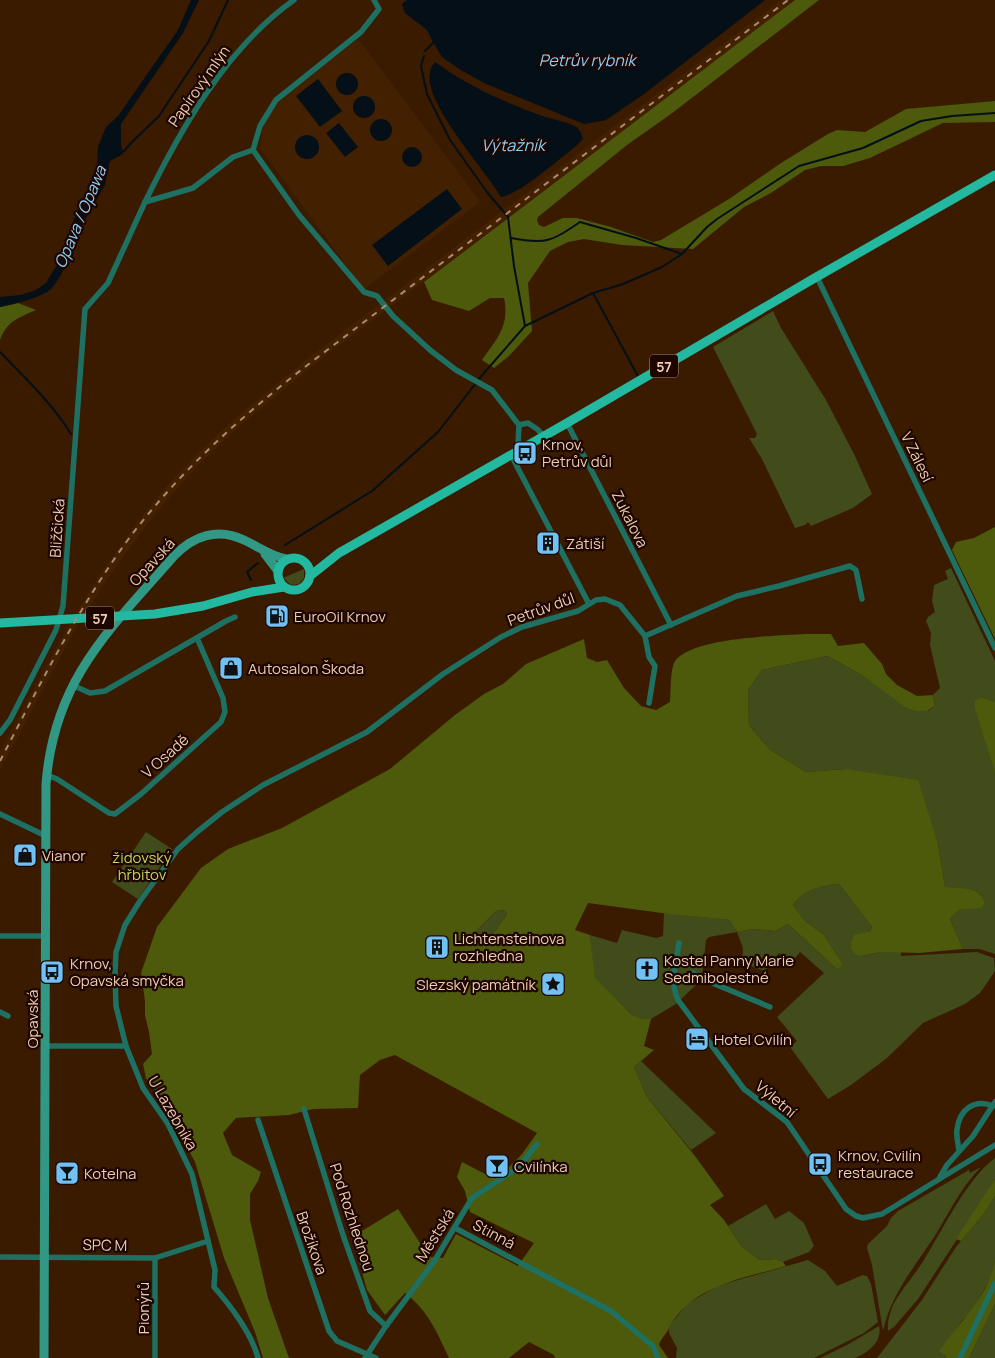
<svg xmlns="http://www.w3.org/2000/svg" width="995" height="1358" viewBox="0 0 995 1358" font-family="Manrope,sans-serif">
<rect width="100%" height="100%" fill="#3a1b00"/>
<!-- built -->
<g fill="#432100">
<polygon points="781,0 795,0 316,363 243,423 203,460 173,493 150,520 108,578 76,628 0,770 0,752 69,624 101,573 143,515 166,487 197,454 238,416 311,356"/>
<polygon points="358,39 480,202 364,289 260,148 263,126 271,111 291,91"/>
</g>
<!-- green -->
<g fill="#424b1a">
<polygon points="773,311 781,328 826,400 854,454 872,494 853,508 811,526 808,522 805,525 795,528 762,459 749,438 755,438 757,434 713,347"/>
<path d="M951,568L995,661V954L979,949H963L950,919L959,910L982,907L985,903C980,885 961,889 945,888L938,844L845,769L806,772L769,749L749,725L748,690L762,670L827,656L862,675L915,711H928L935,706L933,695L940,688L930,645L931,633L926,621L928,617L935,612L932,601L934,585L948,579L945,571Z"/>
<polygon points="304,569 304,578 299,584 291,585 283,578"/>
<polygon points="146,832 172,849 138,899 112,882"/>
<path d="M839,884L872,927L870,931L854,936L851,942V949L860,956L882,952H901V956L977,952L994,958L995,971L980,993L965,1004L923,1023L887,1058L851,1085L828,1099L790,1047L797,1041L777,1017L824,973L800,952L791,963L779,953L765,971L742,963L743,948L737,932L709,937L706,940L702,977L701,980L676,1004L651,1019H642L631,1014L594,978L590,935L617,943L622,930L656,938L663,936L664,913L731,920L737,932L753,929L775,931L788,924L838,970L843,964L824,935L805,921L793,905C805,889 820,886 839,884Z"/>
<polygon points="504,910 507,914 496,930 485,941 469,938 496,911"/>
<polygon points="641,1061 716,1133 691,1150 647,1097 634,1067"/>
<path d="M995,1158V1179L984,1198L918,1299L894,1327L888,1331C887,1323 890,1312 893,1305C901,1290 913,1277 922,1263C941,1233 967,1178 995,1158Z"/>
<path d="M981,1167C962,1186 950,1211 936,1234C916,1265 891,1294 883,1331L872,1265L867,1248L868,1244L887,1226L891,1218L898,1211L969,1170L970,1173Z"/>
<polygon points="995,1196 995,1261 992,1275 974,1308 961,1322 940,1351 946,1356 945,1358 877,1358 922,1300 956,1247 983,1215"/>
<polygon points="766,1204 775,1219 789,1211 804,1223 814,1246 809,1252 783,1262 776,1259 760,1260 742,1247 728,1226"/>
<polygon points="808,1260 825,1271 837,1286 863,1275 867,1276 871,1284 878,1322 864,1333 814,1358 676,1358 677,1348 669,1333 669,1328 671,1324 687,1304 717,1286"/>
<polygon points="995,1304 995,1358 969,1358"/>
<path d="M879,1326C883,1341 868,1353 855,1358H820L847,1345Z"/>
</g>
<!-- forest -->
<g fill="#4d590b" fill-rule="evenodd">
<path d="M795,0H819L671,114L627,145L538,217L537,220L539,225L544,227L563,218H577L611,227L653,242L661,240L729,199L781,163L828,134L837,130L865,132L906,109L995,101V122L943,123L870,158L843,166H821L805,170L771,193L744,207L693,249L622,245L584,239L568,242L550,251L528,283L532,331L509,356L494,368L482,360C497,339 510,325 504,298H490L469,311L432,300L424,282Z"/>
<path d="M18,303L36,310C18,318 7,321 0,340V307Z"/>
<polygon points="995,527 995,639 952,550 956,542 974,538"/>
<path d="M805,634H831L838,646L864,643L882,664L886,674L897,685L917,696L933,695L935,706L927,711H915L905,707L862,675L827,656L762,670L748,690L749,725L769,749L806,772L845,769L918,780L938,844L945,887C961,889 980,885 985,903L982,908L959,910L950,919L963,949L919,953L882,952L860,956L855,954L851,949V942L854,935L870,931L872,927L839,884C820,886 805,889 793,905L805,921L824,935L843,964L838,970L788,924L775,931L753,929L737,932L730,920L669,914L588,903L575,930L590,935L595,978L631,1014L642,1019H651L644,1046L654,1050L634,1067L647,1097L695,1156L724,1196L710,1205L724,1220L742,1247L760,1260L776,1259L783,1262L786,1266C743,1279 692,1285 669,1328C666,1335 661,1338 659,1345L668,1358H555L554,1355L529,1342L509,1358H449C438,1334 427,1309 405,1293L385,1315L367,1290L352,1237L398,1209L429,1257L443,1258L456,1234L518,1266L534,1243L470,1212L465,1191L457,1177L462,1162L489,1176L505,1171L522,1154L537,1133L395,1055L380,1060L360,1075L358,1108L313,1109L289,1115L236,1118L223,1133L232,1155L261,1172L258,1181L250,1194V1220L268,1298L289,1358H263L255,1332L224,1258L195,1162L164,1103L146,1078L143,1064L152,1054L149,1032L145,1015V1001L141,973L157,927L201,868L228,849L282,828L390,769L455,715L484,694L503,684L526,664L584,639L587,658L597,662L607,660L624,688L641,706L656,710L670,702C671,692 670,669 675,661C693,637 777,636 805,634ZM504,910L507,914L496,930L485,941L469,938L496,911Z"/>
<polygon points="981,698 995,702 995,772 975,709 975,701"/>
<polygon points="995,1179 995,1196 983,1215 961,1241 956,1239"/>
<path d="M995,1261V1304L969,1358H945L946,1356L939,1351C961,1319 986,1301 995,1261Z"/>
</g>
<!-- water -->
<g fill="#040f17">
<path d="M191,0H199L183,33L121,124V144L123,154L110,161L105,185L73,240L74,250C68,261 60,279 52,288C42,298 14,304 0,307V297L21,295L36,290L46,283L64,253L66,240L76,214L96,185L98,147L106,127L118,116L178,30Z"/>
<polygon points="407,0 765,0 644,94 606,120 584,124 484,83 459,69 442,57 433,42 427,30 405,13 402,4"/>
<path d="M435,62C468,86 504,102 542,116C552,119 563,121 572,125C579,127 581,132 583,139L575,147C559,159 519,195 501,197C484,168 424,104 430,73C430,69 433,65 435,62Z"/>
<circle cx="347" cy="84" r="11"/>
<polygon points="318,79 342,111 320,127 296,96"/>
<circle cx="364" cy="107" r="11"/>
<circle cx="381" cy="130" r="11"/>
<polygon points="339,123 358,147 345,157 326,133"/>
<circle cx="307" cy="147" r="12"/>
<circle cx="412" cy="157" r="10"/>
<polygon points="447,189 462,209 388,266 372,245"/>
</g>
<g fill="none" stroke-linecap="round" stroke-linejoin="round">
<!-- stream -->
<g stroke="#040f17" stroke-width="2">
<polyline points="425,51 434,42"/>
<polyline points="424,56 421,66 427,94 450,140 487,192 508,217 514,266 525,326"/>
<polyline points="121,152 124,151 133,141 159,116 209,41 228,0"/>
<path d="M511,238C546,245 552,241 580,222L636,238L682,254"/>
<polyline points="593,293 639,378"/>
<path d="M0,352C25,378 52,403 71,434"/>
<polyline points="478,380 525,326 593,293 623,284 662,267 682,254 707,227 717,219 799,166 863,148 921,121 952,116 995,113"/>
<polyline points="285,545 372,491 438,432 476,383"/>
<polyline points="251,580 247,572 258,563"/>
</g>
<!-- minor -->
<g stroke="#1e7162" stroke-width="5.5">
<polyline points="253,150 299,215 364,292 377,296 393,316 430,350 456,370 492,390 519,425 518,445 520,450"/>
<path d="M145,202C180,130 227,47 294,0"/>
<polyline points="817,277 995,648"/>
<polyline points="567,423 671,625"/>
<polyline points="519,425 528,423 537,429 544,436"/>
<polyline points="511,455 589,604"/>
<polyline points="645,636 649,657 655,666 649,703"/>
<polyline points="72,685 90,693 105,691 226,621 235,617"/>
<polyline points="0,733 10,720 56,630 63,606 85,309 108,283 145,202 193,188 233,157 253,150 260,126 276,100 361,32 379,9 374,0"/>
<polyline points="47,775 57,779 109,813 115,814 141,794 221,722 225,712 223,698 197,638"/>
<polyline points="0,814 46,836"/>
<polyline points="0,936 45,936"/>
<path d="M679,943C676,963 669,981 678,1000L744,1089L787,1122L846,1209L856,1216L863,1218L882,1214L995,1145"/>
<polyline points="693,973 698,977 770,1007"/>
<polyline points="0,1012 8,1016"/>
<polyline points="45,1046 126,1046"/>
<polyline points="304,1109 343,1235 370,1311 386,1326"/>
<polyline points="258,1120 329,1331 337,1341 376,1358"/>
<path d="M959,1150C958,1143 956,1136 957,1130C959,1110 974,1098 993,1106"/>
<polyline points="940,1177 947,1165 973,1136 995,1102"/>
<polyline points="455,1228 611,1311 653,1346 658,1358"/>
<polyline points="0,1257 155,1258 208,1241"/>
<polyline points="155,1358 155,1258"/>
<path d="M258,1358C252,1334 230,1305 214,1287L215,1270L192,1174L168,1124L143,1088L126,1046L116,1006L115,974L116,952L125,925L140,901L178,849L197,832L222,812L263,785L367,732L443,674L501,637L522,627L578,611L596,600L605,599L620,605L645,636L737,596L779,586L850,566L856,570L862,599"/>
<polyline points="365,1358 386,1326 435,1260 472,1198 519,1167 537,1144"/>
<polyline points="960,1358 995,1283"/>
</g>
<!-- secondary -->
<g stroke="#309885" stroke-width="9">
<polyline points="265,554 278,571"/>
<path d="M44,1358L46,784C54,680 109,630 174,556C193,536 218,527 244,540C259,547 270,556 286,559"/>
</g>
<!-- primary -->
<g stroke="#23b9a0" stroke-width="9">
<circle cx="294" cy="574" r="16"/>
<polyline points="310,576 339,553 567,423 813,279 995,175"/>
<polyline points="0,623 155,614 203,606 252,592 284,587"/>
</g>
<!-- rail -->
<path stroke="#ac8b71" stroke-width="2" stroke-dasharray="6 6" stroke-linecap="butt" d="M0,761C39,686 77,610 127,541C180,470 245,413 314,360L788,0"/>
</g>
<!-- icons -->
<defs>
<g id="bus-square" transform="scale(1.25)"><rect x="-9" y="-9" width="18" height="18" rx="4" fill="#71c1f5" stroke="#1d0600"/><path d="M-5-6H5V4H4V6H2V4H-2V6H-4V4H-5ZM-3.5-4V0h7V-4ZM-3.5 1.2v1.5H-2V1.2ZM2 1.2v1.5H3.5V1.2Z" fill="#111"/></g>
<g id="building-square" transform="scale(1.25)"><rect x="-9" y="-9" width="18" height="18" rx="4" fill="#71c1f5" stroke="#1d0600"/><path d="M-4-6H4V6H1V3H-1V6H-4ZM-2.5-4.3h1.7v1.8h-1.7ZM.8-4.3h1.7v1.8H.8ZM-2.5-1h1.7V.8h-1.7ZM.8-1h1.7V.8H.8Z" fill="#111"/></g>
<g id="fuel-square" transform="scale(1.25)"><rect x="-9" y="-9" width="18" height="18" rx="4" fill="#71c1f5" stroke="#1d0600"/><path d="M-5.5-6h7V0h2V4h1.3V-2.5L3-4.5l.8-.8L6-3V5H2.5V1h-1V6h-7ZM-4.2-4.7v3.2H.2V-4.7Z" fill="#111"/></g>
<g id="shop-square" transform="scale(1.25)"><rect x="-9" y="-9" width="18" height="18" rx="4" fill="#71c1f5" stroke="#1d0600"/><path d="M-5-2.5h2.3a2.7 3.5 0 0 1 5.4 0H5L5.5 6h-11ZM-1.5-2.5h3a1.5 2.3 0 0 0-3 0Z" fill="#111"/></g>
<g id="church-square" transform="scale(1.25)"><rect x="-9" y="-9" width="18" height="18" rx="4" fill="#71c1f5" stroke="#1d0600"/><path d="M-1.2-6h2.4v3.5h3.3v2.4h-3.3V6h-2.4V-.1h-3.3v-2.4h3.3Z" fill="#111"/></g>
<g id="sight-square" transform="scale(1.25)"><rect x="-9" y="-9" width="18" height="18" rx="4" fill="#71c1f5" stroke="#1d0600"/><path d="M0-6L1.8-2.2L6-1.7L2.9 1.2L3.7 5.4L0 3.3L-3.7 5.4L-2.9 1.2L-6-1.7L-1.8-2.2Z" fill="#111"/></g>
<g id="hotel-square" transform="scale(1.25)"><rect x="-9" y="-9" width="18" height="18" rx="4" fill="#71c1f5" stroke="#1d0600"/><path d="M-6-4.5h1.5V1H6V5H4.5V3h-9V5H-6ZM-4 0a1.8 1.8 0 1 1 3.6 0ZM.5 0V-2.5h3Q6-2.5 6 0Z" fill="#111"/></g>
<g id="bar-square" transform="scale(1.25)"><rect x="-9" y="-9" width="18" height="18" rx="4" fill="#71c1f5" stroke="#1d0600"/><path d="M-6-5H6L.8 .8V4.5H3.5V6h-7V4.5H-.8V.8Z" fill="#111"/></g>
</defs>
<g fill-rule="evenodd">
<use href="#bus-square" x="525" y="453"/>
<use href="#building-square" x="548" y="543"/>
<use href="#fuel-square" x="277" y="616"/>
<use href="#shop-square" x="231" y="668"/>
<use href="#shop-square" x="25" y="855"/>
<use href="#building-square" x="437" y="947"/>
<use href="#church-square" x="647" y="969"/>
<use href="#bus-square" x="52" y="972"/>
<use href="#sight-square" x="553" y="984"/>
<use href="#hotel-square" x="697" y="1039"/>
<use href="#bus-square" x="820" y="1164"/>
<use href="#bar-square" x="497" y="1166"/>
<use href="#bar-square" x="67" y="1173"/>
</g>
<g text-anchor="middle" dominant-baseline="central" stroke-width="4.5" stroke-linejoin="round" paint-order="stroke">
<!-- shield labels -->
<g fill="#1d0600" stroke="#b0917d" stroke-width="1">
<rect x="650" y="354.5" width="28" height="23" rx="4"/>
<rect x="86" y="606.5" width="28" height="23" rx="4"/>
</g>
<g font-size="14" font-weight="bold" fill="#efcdb3">
<text x="664" y="366">57</text>
<text x="100" y="618">57</text>
</g>
<!-- street labels -->
<g font-size="15" fill="#efcdb3" stroke="#1d0600">
<text transform="translate(199 86) rotate(-55)">Papírový mlýn</text>
<text transform="translate(917 457) rotate(64)">V Zálesí</text>
<text transform="translate(630 519) rotate(63)">Zukalova</text>
<text transform="translate(57 528) rotate(-86)">Bližčická</text>
<text transform="translate(152 562) rotate(-47)">Opavská</text>
<text transform="translate(541 609) rotate(-20)">Petrův důl</text>
<text transform="translate(165 756) rotate(-42)">V Osadě</text>
<text transform="translate(32 1019) rotate(-90)">Opavská</text>
<text transform="translate(776 1099) rotate(40)">Výletní</text>
<text transform="translate(173 1113) rotate(60)">U Lazebníka</text>
<text transform="translate(352 1217) rotate(72)">Pod Rozhlednou</text>
<text transform="translate(494 1234) rotate(28)">Stinná</text>
<text transform="translate(435 1235) rotate(-58)">Městská</text>
<text transform="translate(312 1243) rotate(71)">Brožíkova</text>
<text transform="translate(105 1245) rotate(1)">SPC M</text>
<text transform="translate(143 1308) rotate(-90)">Pionýrů</text>
</g>
<!-- poi labels -->
<g font-size="15" fill="#efcdb3" stroke="#1d0600" text-anchor="start">
<text x="542" y="444">Krnov,<tspan x="542" dy="17">Petrův důl</tspan></text>
<text x="566" y="543">Zátiší</text>
<text x="294" y="616">EuroOil Krnov</text>
<text x="248" y="668">Autosalon Škoda</text>
<text x="42" y="855">Vianor</text>
<text x="454" y="938">Lichtensteinova<tspan x="454" dy="17">rozhledna</tspan></text>
<text x="664" y="960">Kostel Panny Marie<tspan x="664" dy="17">Sedmibolestné</tspan></text>
<text x="70" y="963">Krnov,<tspan x="70" dy="17">Opavská smyčka</tspan></text>
<text x="536" y="984" text-anchor="end">Slezský památník</text>
<text x="714" y="1039">Hotel Cvilín</text>
<text x="838" y="1155">Krnov, Cvilín<tspan x="838" dy="17">restaurace</tspan></text>
<text x="514" y="1166">Cvilínka</text>
<text x="84" y="1173">Kotelna</text>
</g>
<!-- park labels -->
<g font-size="15" fill="#c0d65a" stroke="#1d0600">
<text x="142" y="857">židovský<tspan x="142" dy="17">hřbitov</tspan></text>
</g>
<!-- water labels -->
<g font-size="16" font-style="italic" fill="#8dcffa" stroke="#1d0600">
<text x="587" y="60">Petrův rybník</text>
<text x="513" y="145">Výtažník</text>
<text transform="translate(80 217) rotate(-67)">Opava / Opawa</text>
</g>
</g>
</svg>
